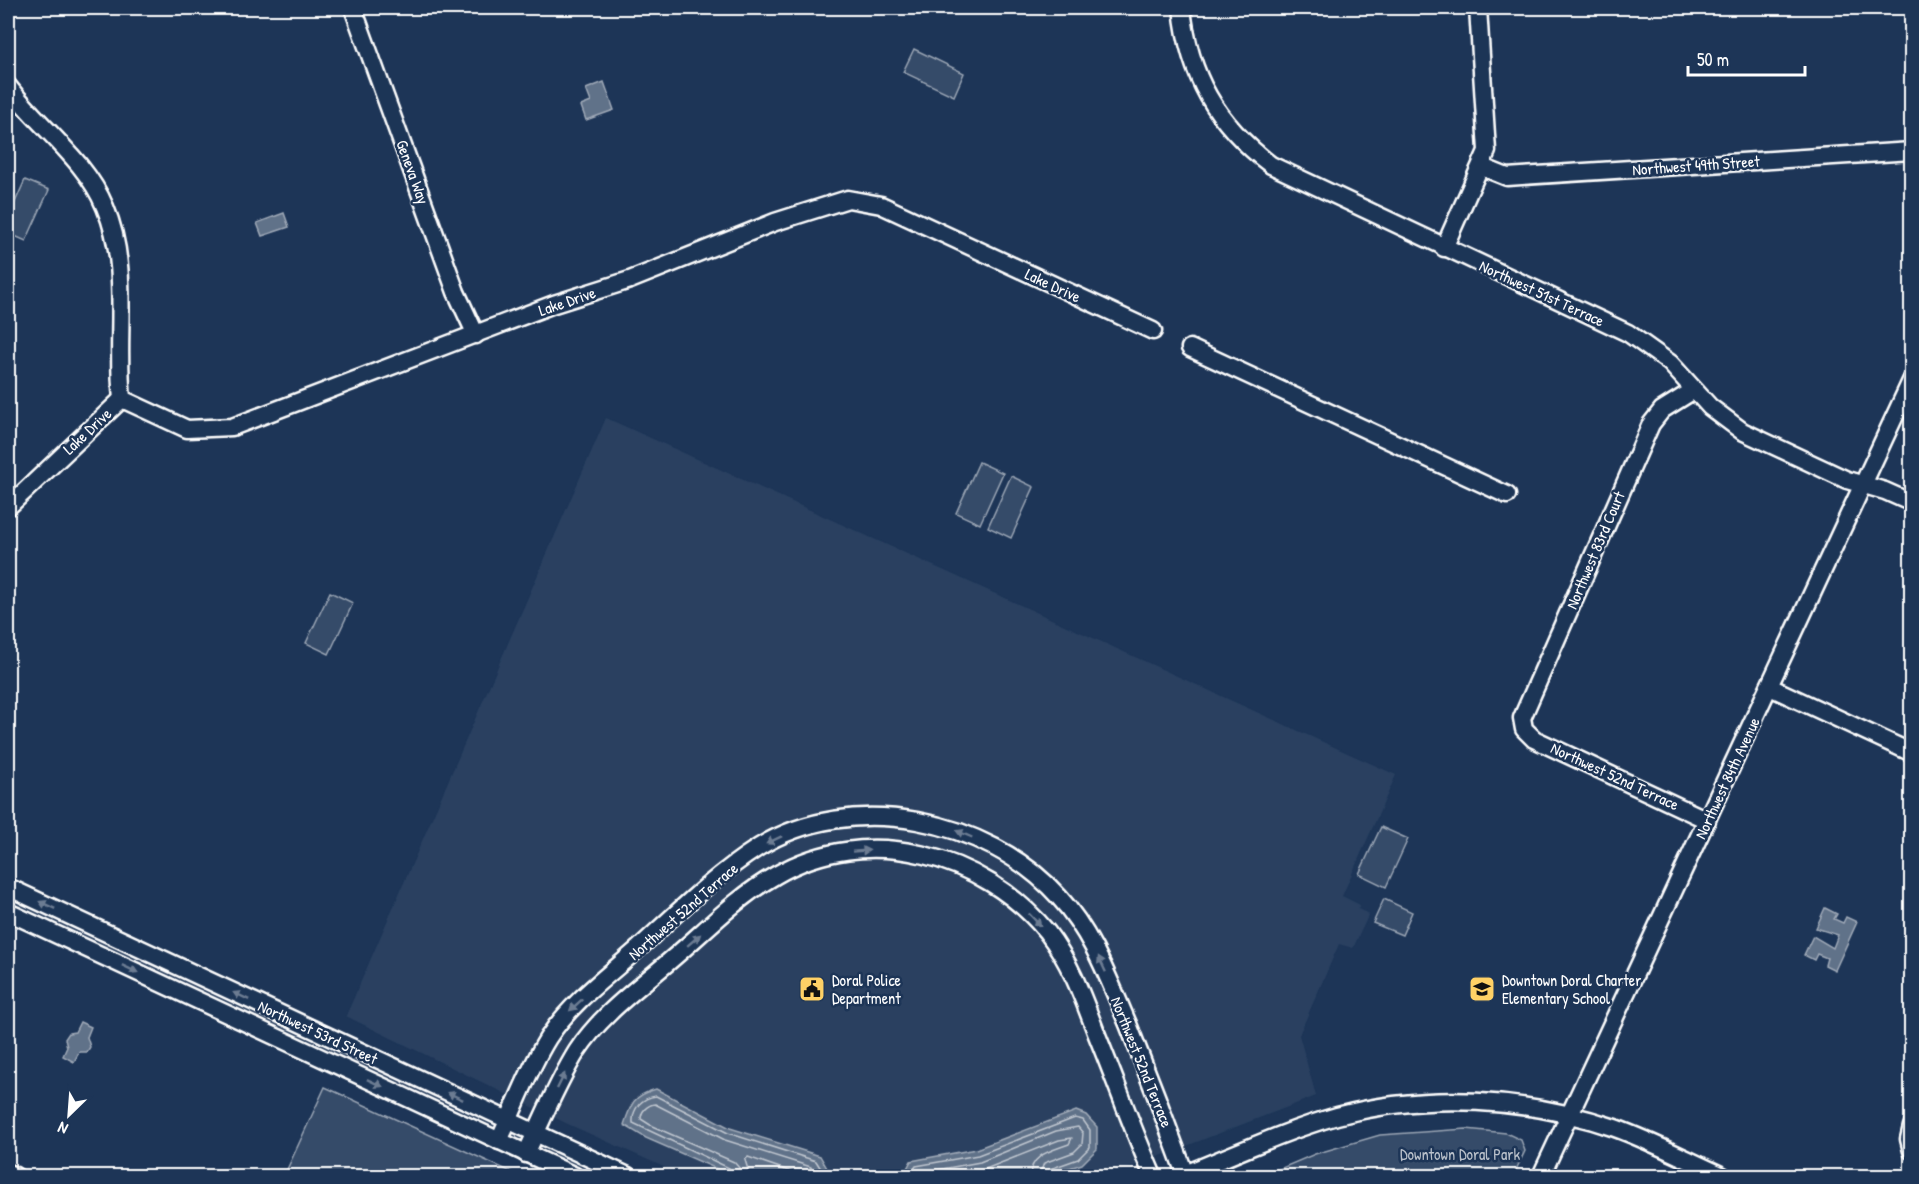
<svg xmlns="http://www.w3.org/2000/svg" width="1919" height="1184" viewBox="0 0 1919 1184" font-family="'Patrick Hand',sans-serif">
<rect width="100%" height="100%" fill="#1d3557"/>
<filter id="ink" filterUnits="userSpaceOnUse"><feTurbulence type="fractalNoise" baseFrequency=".0167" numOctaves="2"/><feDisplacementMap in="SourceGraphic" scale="12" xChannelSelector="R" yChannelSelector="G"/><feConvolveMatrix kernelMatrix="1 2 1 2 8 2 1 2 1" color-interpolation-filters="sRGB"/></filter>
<g filter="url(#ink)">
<!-- built -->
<polygon fill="#2a4161" points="606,418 1396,775 1342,896 1360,905 1358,909 1369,914 1353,948 1339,944 1299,1035 1316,1096 1108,1176 684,1176 568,1124 346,1016"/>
<!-- green -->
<g fill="#364b69" stroke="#9aa5b4" stroke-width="1.5">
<polygon points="914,49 964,73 954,96 903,72"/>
<polygon points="25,180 49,190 26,241 8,233 8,218"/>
<polygon points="979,462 1003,473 980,524 956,513"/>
<polygon points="1011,476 1034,487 1011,538 988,527"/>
<polygon points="330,592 353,603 329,654 306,643"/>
<polygon points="1381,827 1408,839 1386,887 1359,874"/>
<polygon points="1384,899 1412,912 1402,935 1373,923"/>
<polygon points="325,1087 520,1176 284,1176"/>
<polygon points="1466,1129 1506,1133 1521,1140 1525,1151 1513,1176 1263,1176 1315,1154 1380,1135"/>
</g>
<!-- water -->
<g fill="#617289" stroke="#a0aab8" stroke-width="1.5">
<polygon points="604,82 614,110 586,120 581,106 591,102 586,89"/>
<polygon points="284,213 289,227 262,236 257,223"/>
<polygon points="1825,908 1837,914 1834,919 1843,923 1846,917 1857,922 1835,970 1825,965 1827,958 1817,954 1814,960 1804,955 1813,936 1833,948 1838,935 1816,928"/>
<polygon points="80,1022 91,1027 87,1037 90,1047 87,1052 79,1052 74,1062 63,1056 67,1047 65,1039 69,1033 75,1032"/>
<path d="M656,1089L730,1128L820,1156L828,1170L825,1176H733L646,1138L624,1125C631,1103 633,1096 656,1089Z"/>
<polygon points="1076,1111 1086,1115 1097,1127 1097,1149 1082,1164 1045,1176 903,1176 911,1161 976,1149"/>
</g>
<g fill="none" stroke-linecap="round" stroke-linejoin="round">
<!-- shore -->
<g stroke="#c0c7d0" stroke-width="1.5">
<path d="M733,1176L729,1168L633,1123C632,1108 642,1098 656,1096L728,1133L816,1161L821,1169L820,1176"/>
<path d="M741,1176L740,1169L734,1162L652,1126L641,1119C641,1111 647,1105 655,1104L725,1140L811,1167L812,1176"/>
<polyline points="750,1176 745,1160 748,1157 803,1176"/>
<polyline points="909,1176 916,1166 978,1155 1075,1118 1083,1120 1090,1130 1090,1147 1078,1159 1050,1169 1046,1176"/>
<polyline points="917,1176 921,1173 980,1162 1056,1131 1078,1127 1083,1133 1082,1144 1074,1152 1044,1163 1039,1176"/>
<path d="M950,1176L983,1170L1059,1140L1072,1138L1069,1144C1051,1151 1031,1154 1030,1176"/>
</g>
<!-- minor casing -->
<g stroke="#fff" stroke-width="21">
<g id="minor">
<polyline points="353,8 456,292 476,335"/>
<path d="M1182,8C1189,76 1216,123 1271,165L1628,333L1670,363L1710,407L1742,431L1847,480L1885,491L1912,503"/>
<path d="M8,86C38,126 86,160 105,207C131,268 115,336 122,399"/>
<polyline points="1482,167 1507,177 1912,151"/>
<polyline points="1444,248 1487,151 1478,8"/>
<polyline points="1190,348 1507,495"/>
<polyline points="1694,390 1662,410 1651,424 1522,718 1524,729 1534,739 1707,820"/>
<polyline points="122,399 187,429 232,427 554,304 630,280 775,222 848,199 881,205 1153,331"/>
<polyline points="8,507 122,399"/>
<polyline points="1770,687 1912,753"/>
<polyline points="8,887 628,1176"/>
<polyline points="8,912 575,1176"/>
<polyline points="1912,1126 1909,1139 1912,1151"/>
<path d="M499,1141C515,1107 528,1070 548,1038C571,1002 609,975 640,947C678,912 715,875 759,847C851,790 989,818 1059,897C1092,933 1109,980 1128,1024C1148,1074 1167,1124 1185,1174"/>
<path d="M526,1154C542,1120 557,1083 577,1051C601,1014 640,987 673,958C707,929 737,897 776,875C867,822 983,854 1047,932C1071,963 1083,998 1097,1035C1116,1082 1133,1130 1153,1176"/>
<polyline points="8,1173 15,1176"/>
<path d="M1180,1176C1231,1156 1284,1131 1337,1116C1427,1092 1527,1098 1615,1128C1651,1141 1687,1160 1723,1176"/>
<polyline points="1541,1176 1912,379"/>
</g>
</g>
<!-- minor -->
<use href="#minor" stroke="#1d3557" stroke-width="16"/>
</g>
<!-- one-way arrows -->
<defs><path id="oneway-solid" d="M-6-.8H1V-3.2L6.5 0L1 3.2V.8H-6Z" transform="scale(1.5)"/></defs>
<g fill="#6c7c92">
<use href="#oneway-solid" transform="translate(964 834) rotate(-157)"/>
<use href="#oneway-solid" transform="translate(774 840) rotate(154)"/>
<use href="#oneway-solid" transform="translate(861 851) rotate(-4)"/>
<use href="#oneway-solid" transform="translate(47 905) rotate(-155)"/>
<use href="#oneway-solid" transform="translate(1035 920) rotate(46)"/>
<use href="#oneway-solid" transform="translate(694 940) rotate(-41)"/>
<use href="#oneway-solid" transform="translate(1102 964) rotate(-115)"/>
<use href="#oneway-solid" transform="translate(130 969) rotate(25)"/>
<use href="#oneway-solid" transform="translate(241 996) rotate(-155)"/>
<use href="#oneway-solid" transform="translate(576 1005) rotate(138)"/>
<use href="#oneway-solid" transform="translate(561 1081) rotate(-64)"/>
<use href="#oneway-solid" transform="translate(375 1083) rotate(25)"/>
<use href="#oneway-solid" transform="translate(455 1096) rotate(-155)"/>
</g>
</g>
<!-- icons -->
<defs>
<g id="civic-square" transform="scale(1.35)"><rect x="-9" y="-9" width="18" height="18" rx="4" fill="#ffd166" stroke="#1d3557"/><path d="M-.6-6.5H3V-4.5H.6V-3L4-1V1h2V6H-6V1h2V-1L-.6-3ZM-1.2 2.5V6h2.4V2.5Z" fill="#111"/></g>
<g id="school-square" transform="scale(1.35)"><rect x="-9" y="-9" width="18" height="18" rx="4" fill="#ffd166" stroke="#1d3557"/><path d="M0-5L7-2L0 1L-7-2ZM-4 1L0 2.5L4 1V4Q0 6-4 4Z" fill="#111"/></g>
</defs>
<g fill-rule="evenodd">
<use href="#civic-square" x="812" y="989"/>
<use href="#school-square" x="1482" y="989"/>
</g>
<g text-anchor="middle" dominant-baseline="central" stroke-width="5" stroke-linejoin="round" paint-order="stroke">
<!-- street labels -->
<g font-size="16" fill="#fff" stroke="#1d3557">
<text transform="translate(1696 165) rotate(-4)">Northwest 49th Street</text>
<text transform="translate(413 172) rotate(70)">Geneva Way</text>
<text transform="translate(1053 285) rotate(25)">Lake Drive</text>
<text transform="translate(1542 293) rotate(25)">Northwest 51st Terrace</text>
<text transform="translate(567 301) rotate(-19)">Lake Drive</text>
<text transform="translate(87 431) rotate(-43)">Lake Drive</text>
<text transform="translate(1595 550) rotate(-67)">Northwest 83rd Court</text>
<text transform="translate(1615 776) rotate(25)">Northwest 52nd Terrace</text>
<text transform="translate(1727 778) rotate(-65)">Northwest 84th Avenue</text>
<text transform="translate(683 911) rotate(-41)">Northwest 52nd Terrace</text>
<text transform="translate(318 1032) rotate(25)">Northwest 53rd Street</text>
<text transform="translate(1142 1062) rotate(68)">Northwest 52nd Terrace</text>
</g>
<!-- poi labels -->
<g font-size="16" fill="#fff" stroke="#1d3557" text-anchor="start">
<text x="832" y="980">Doral Police<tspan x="832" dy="18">Department</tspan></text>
<text x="1502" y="980">Downtown Doral Charter<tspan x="1502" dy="18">Elementary School</tspan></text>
</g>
<!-- park labels -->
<g font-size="16" fill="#b9c0ca" stroke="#1d3557">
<text x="1460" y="1154">Downtown Doral Park</text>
</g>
</g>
<!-- margin -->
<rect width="1919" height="1184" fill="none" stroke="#1d3557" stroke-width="30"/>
<rect x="15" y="15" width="1889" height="1154" fill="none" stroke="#fff" stroke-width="2" filter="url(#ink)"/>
<!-- north arrow -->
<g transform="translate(69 1115) rotate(205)" stroke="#1d3557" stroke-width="4.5" paint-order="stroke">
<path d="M0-4.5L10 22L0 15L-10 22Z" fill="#ffffff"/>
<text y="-9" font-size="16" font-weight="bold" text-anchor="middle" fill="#ffffff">N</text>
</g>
<!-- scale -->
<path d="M1688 66v9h117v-9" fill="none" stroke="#ffffff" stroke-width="3"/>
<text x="1697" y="66" font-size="18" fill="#ffffff" stroke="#1d3557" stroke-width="4.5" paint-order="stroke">50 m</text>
</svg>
